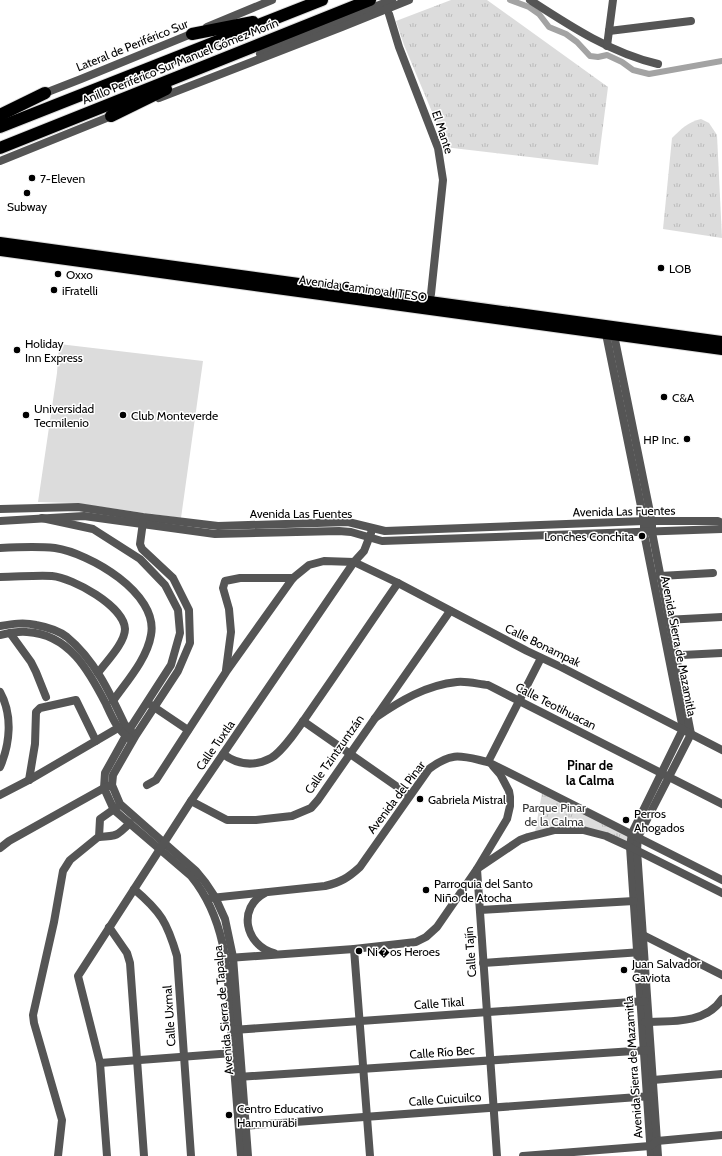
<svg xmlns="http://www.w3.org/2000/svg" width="722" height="1156" viewBox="0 0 722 1156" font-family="Cabin,sans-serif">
<defs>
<pattern id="grass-tufts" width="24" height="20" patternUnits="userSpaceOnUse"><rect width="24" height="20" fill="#dcdcdc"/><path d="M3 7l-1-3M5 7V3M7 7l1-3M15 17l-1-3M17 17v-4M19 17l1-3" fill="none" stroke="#bbb"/></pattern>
</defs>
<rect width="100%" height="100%" fill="#fff"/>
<!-- grass -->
<g fill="url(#grass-tufts)">
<polygon points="451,0 487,0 608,87 598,165 444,147 440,131 404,45 396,21"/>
<path d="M701,119L709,123L717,135L722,238L663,229L672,138C681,129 688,122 701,119Z"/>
<polygon points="542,793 630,835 628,844 601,832 535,832"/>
</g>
<!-- garden -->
<polygon fill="#dcdcdc" points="59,344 203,361 181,518 73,503 38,502 57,373"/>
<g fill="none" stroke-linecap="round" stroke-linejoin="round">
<!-- canal -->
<polyline stroke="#a3a3a3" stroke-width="6" points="510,0 529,7 539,14 549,27 566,34 577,42 590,56 598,57 607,55 622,62 633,70 649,74 722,61"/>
<!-- major casing -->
<g stroke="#dbdbdb" stroke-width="12">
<g id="major">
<polyline points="0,242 722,341"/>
<polyline points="0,251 722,350"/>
</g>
</g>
<!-- highway casing -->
<g stroke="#dbdbdb" stroke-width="14">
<g id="highway">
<polyline points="192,34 253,22"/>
<polyline points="0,115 45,93"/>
<polyline points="111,116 166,89"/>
<polyline points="0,127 322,0"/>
<polyline points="0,148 370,0"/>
</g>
</g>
<!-- minor -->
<g stroke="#555" stroke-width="8">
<path d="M530,0C570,26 611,53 658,64"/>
<polyline points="389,14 399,47 438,148 443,180 431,294 428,305"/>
<polyline points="207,27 272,0"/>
<polyline points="609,31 691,21"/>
<polyline points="607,46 613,0"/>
<polyline points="260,54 277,45 392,0"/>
<polyline points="40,95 81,79 196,32"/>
<polyline points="159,98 342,27 409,0"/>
<polyline points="0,161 114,115"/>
<polyline points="605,329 644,521 644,533 683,729 632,833 630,847 651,1156"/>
<polyline points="613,330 652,522 652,532 691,734 638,837 637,850 658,1156"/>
<polyline points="0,509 78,507 143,517 218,526 348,522 385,531 644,521 718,521 722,523"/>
<path d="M42,518L93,529L140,559L165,585L178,610L180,633L171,665L129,730L105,773L104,788L114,810L191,876C230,924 228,982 232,1041C235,1079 238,1118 241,1156"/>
<polyline points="0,521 84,516 215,534 339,531 351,532 382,541 722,529"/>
<polyline points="143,522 140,544 142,549 173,578 189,610 190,643 178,671 136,735 113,775 112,785 120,804 196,871 205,882 215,897 225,919 233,957 248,1156"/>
<path d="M0,548C18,547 37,546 55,548C89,553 159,593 151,635C147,659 127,681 113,701"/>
<polyline points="660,576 713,573"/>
<path d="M0,577C17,577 35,575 52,576C73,578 124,606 125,629C125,643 106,662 98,673"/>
<polyline points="665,620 722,617"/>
<path d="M0,626C12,624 24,622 36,625C47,627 59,631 67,637C94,659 110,693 124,723L129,730L133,733"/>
<polyline points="10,633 31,662 36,672 46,697"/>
<path d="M0,635C9,633 18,631 27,632C69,634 89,671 106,704C112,717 117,730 130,739"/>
<polyline points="682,655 722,653"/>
<polyline points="226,670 231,632 229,609 223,588 225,581 240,578 293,578"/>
<path d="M0,692C13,715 10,744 0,767"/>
<polyline points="151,705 188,730"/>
<path d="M375,718C400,701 426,685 457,682C467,681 478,684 488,685L722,804"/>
<polyline points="303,721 409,795"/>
<path d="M223,754C238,765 254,767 271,758C284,751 306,717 315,704C343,664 370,623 398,583"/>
<polyline points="488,762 541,658"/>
<polyline points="493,766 500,774 509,791 510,797 510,806 507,819 477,869 497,1156"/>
<polyline points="29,780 35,744 36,712 40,708 76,700 96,741"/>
<polyline points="147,785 156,780 226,672 293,578 309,565 324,561 354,562 398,583 527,651 561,667 722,750"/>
<polyline points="0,795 29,780 118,728"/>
<polyline points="191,801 227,820 256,820 292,816 311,808 318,800 350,754 450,611"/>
<path d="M99,837C117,836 117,836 130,823"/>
<polyline points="0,848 9,841 104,788 109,786"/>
<path d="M134,889C161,912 167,922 177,956L191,1156"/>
<path d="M265,893C237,908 245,945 274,953"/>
<path d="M211,898L325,886C341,882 348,878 360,867L429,769C453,751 461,756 488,762L722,880"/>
<polyline points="480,910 634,901"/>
<polyline points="109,927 127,953 130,963 144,1156"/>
<polyline points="643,935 722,975"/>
<polyline points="354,949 370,1156"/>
<polyline points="228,958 354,949 416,942 426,937 437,927 477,869 520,840 528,837 555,830 583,830 606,836 630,847 722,893"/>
<polyline points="483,963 642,952"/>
<path d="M645,1022C671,1021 706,1024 722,999"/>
<polyline points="233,1030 645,1001"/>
<polyline points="100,1063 233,1053"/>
<polyline points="238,1077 649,1050"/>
<polyline points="653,1080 722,1074"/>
<polyline points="241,1126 652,1096"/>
<polyline points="58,1156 62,1120 34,1023 33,1015 54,922 63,871 70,860 97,838 99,837 100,819 117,807"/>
<polyline points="107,1156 100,1063 78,976 191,801 354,562 364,551 371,533"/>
<polyline points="523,1156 650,1146 657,1141 722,1135"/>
</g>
<!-- major -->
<use href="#major" stroke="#000" stroke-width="10"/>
<!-- highway -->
<use href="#highway" stroke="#000" stroke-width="12"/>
</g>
<!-- markers -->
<g fill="#000" stroke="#fff" stroke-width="1.5">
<circle cx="32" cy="178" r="4"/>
<circle cx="27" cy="193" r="4"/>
<circle cx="661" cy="268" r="4"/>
<circle cx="58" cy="274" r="4"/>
<circle cx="54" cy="290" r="4"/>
<circle cx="17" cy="350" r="4"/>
<circle cx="664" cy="397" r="4"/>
<circle cx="26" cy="415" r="4"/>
<circle cx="123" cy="415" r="4"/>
<circle cx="687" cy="439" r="4"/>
<circle cx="642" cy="536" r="4"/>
<circle cx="420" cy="799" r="4"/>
<circle cx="626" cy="820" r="4"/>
<circle cx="426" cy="890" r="4"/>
<circle cx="359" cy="951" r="4"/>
<circle cx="624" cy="970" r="4"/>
<circle cx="229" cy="1115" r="4"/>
</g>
<g text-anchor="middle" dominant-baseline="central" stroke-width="3" stroke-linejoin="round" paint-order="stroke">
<!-- street labels -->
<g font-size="12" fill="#000" stroke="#fff">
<text transform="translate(132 45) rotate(-22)">Lateral de Periférico Sur</text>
<text transform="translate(180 61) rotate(-22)">Anillo Periférico Sur Manuel Gómez Morín</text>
<text transform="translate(443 132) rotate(72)">El Mante</text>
<text transform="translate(363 288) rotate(8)">Avenida Camino al ITESO</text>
<text transform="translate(624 511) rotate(-1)">Avenida Las Fuentes</text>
<text x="301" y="513">Avenida Las Fuentes</text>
<text transform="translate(543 645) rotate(26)">Calle Bonampak</text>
<text transform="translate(679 646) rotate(79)">Avenida Sierra de Mazamitla</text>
<text transform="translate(556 706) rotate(27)">Calle Teotihuacan</text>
<text transform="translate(215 745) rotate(-55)">Calle Tuxtla</text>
<text transform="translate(334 754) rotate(-55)">Calle Tzintzuntzán</text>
<text transform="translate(396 797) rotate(-53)">Avenida del Pinar</text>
<text transform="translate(470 952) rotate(-94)">Calle Tajín</text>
<text transform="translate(439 1003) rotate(-4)">Calle Tikal</text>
<text transform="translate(223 1010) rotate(-95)">Avenida Sierra de Tapalpa</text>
<text transform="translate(169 1016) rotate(-94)">Calle Uxmal</text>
<text transform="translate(442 1052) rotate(-4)">Calle Río Bec</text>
<text transform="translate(633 1067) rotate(-94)">Avenida Sierra de Mazamitla</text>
<text transform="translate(445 1099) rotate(-4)">Calle Cuicuilco</text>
</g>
<!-- poi labels -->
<g font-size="12" fill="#000" stroke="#fff" text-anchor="start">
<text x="40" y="178">7-Eleven</text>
<text x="27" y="206" text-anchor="middle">Subway</text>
<text x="669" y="268">LOB</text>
<text x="66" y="274">Oxxo</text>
<text x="62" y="290">iFratelli</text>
<text x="25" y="343">Holiday<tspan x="25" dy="14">Inn Express</tspan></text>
<text x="672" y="397">C&amp;A</text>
<text x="34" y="408">Universidad<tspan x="34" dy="14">Tecmilenio</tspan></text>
<text x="131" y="415">Club Monteverde</text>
<text x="679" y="439" text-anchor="end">HP Inc.</text>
<text x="634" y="536" text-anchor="end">Lonches Conchita</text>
<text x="428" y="799">Gabriela Mistral</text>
<text x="634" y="813">Perros<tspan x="634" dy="14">Ahogados</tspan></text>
<text x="434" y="883">Parroquia del Santo<tspan x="434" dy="14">Niño de Atocha</tspan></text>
<text x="367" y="951">Ni�os Heroes</text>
<text x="632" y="963">Juan Salvador<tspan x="632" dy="14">Gaviota</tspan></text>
<text x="237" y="1108">Centro Educativo<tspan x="237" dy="14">Hammurabi</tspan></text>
</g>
<!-- park labels -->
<g font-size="12" fill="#333" stroke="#fff">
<text x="554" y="807">Parque Pinar<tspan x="554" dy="14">de la Calma</tspan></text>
</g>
<!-- neighbourhood labels -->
<g font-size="13" font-weight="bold" fill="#000" stroke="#fff">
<text x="590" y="765">Pinar de<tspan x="590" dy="15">la Calma</tspan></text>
</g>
</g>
</svg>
